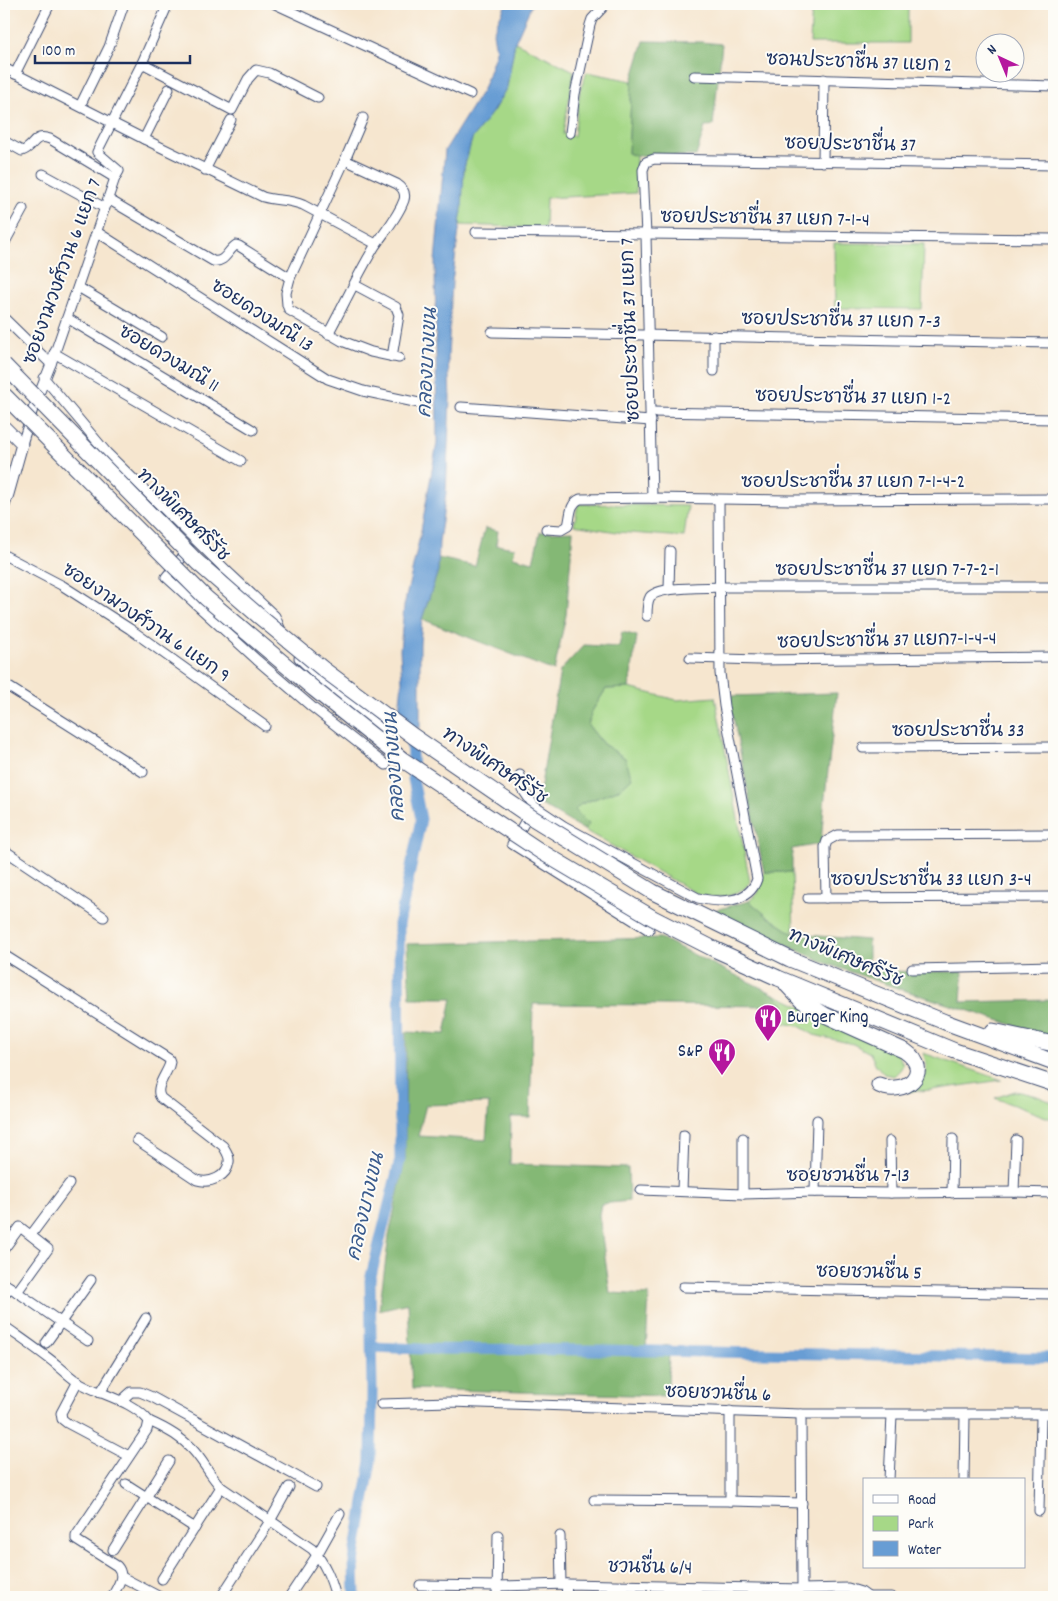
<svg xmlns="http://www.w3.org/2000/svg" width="1058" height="1601" viewBox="0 0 1058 1601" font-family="Dekko,'Playpen Sans Thai',sans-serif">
<rect width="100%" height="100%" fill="#fdfcf7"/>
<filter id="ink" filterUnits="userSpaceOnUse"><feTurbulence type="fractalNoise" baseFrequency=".02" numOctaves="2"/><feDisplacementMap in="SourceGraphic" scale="10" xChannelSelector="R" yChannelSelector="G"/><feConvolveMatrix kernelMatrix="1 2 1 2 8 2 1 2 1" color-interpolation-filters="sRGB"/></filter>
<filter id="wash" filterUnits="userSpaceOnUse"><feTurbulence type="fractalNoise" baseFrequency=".0096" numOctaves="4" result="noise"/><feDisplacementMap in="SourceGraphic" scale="20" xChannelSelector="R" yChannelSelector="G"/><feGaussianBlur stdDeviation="1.12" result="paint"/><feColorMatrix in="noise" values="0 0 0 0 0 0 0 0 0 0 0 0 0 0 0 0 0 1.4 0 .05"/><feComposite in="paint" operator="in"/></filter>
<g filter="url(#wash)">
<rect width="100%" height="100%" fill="#f6e6cf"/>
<!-- green -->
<g fill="#a6d887" stroke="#608472">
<polygon points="812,4 908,4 908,43 810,43"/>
<polygon points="515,42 574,71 563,134 574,136 580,90 587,72 632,81 628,153 636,156 636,193 546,198 545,228 460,225 464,168 472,139 493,111 507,87"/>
<polygon points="834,243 924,244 922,309 835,308"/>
<polygon points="578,504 688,506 684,537 617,532 574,525"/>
<path d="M629,688L677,700L715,697L750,882C748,885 744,889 741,891C729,898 712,898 699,895L584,830L589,824L575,810L581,804L620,789L625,758L603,744L588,725L592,711L606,689Z"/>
<polygon points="764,872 792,872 794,934 767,916 749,901 758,893"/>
<polygon points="774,994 897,1051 903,1065 900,1070 894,1076 884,1074 876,1065 870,1053 853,1044 814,1035 799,1026 767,1020 765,1006 785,1006"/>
<polygon points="923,1053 1002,1080 931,1090 906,1092 926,1075 926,1062"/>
<polygon points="1015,1091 1037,1096 1054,1103 1054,1120 995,1098"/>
</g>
<!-- forest -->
<g fill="#84b874" stroke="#507469" fill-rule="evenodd">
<polygon points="644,41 701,42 722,44 713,125 705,127 696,156 636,156 628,153 632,81"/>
<polygon points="485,528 498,531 496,545 515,548 513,557 533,562 540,532 573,531 566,615 554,671 422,619 438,571 438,558 475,566"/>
<polygon points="622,632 637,636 629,688 606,689 592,711 588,725 603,744 625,758 632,778 620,789 581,804 575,810 589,824 584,830 538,803 560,671 584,645 619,647"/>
<polygon points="837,693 824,805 821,844 792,849 792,872 764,872 729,696"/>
<polygon points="749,901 767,916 794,934 868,940 868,971 963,972 961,1002 1054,1000 1054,1038 897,988 828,964 758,932 715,910"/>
<path d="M660,938L774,994L786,1006L533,1004L530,1117H511L510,1164L628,1168L629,1201L601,1204L599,1215L610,1293L649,1295L646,1349L669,1345L668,1396L412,1389L408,1303L379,1310L389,1236L405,1159L406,1032L445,1034L452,998H410L407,944ZM489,1103L486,1140L418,1136L426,1105Z"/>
</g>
<!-- water -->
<polygon fill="#689dd4" stroke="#426699" points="506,4 532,4 515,42 507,87 493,111 472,139 464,168 462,209 452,282 448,357 450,398 446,493 439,542 438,571 422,619 420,644 420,729 399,712 402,682 400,650 404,606 420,536 437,443 435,261 445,150 483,89 496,52 493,32"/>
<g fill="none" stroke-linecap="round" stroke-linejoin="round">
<!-- canal -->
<g stroke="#689dd4" stroke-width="11">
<polyline points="372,1347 422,1349 598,1350 1054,1358"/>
<polyline points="355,1597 354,1562 371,1461 372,1389 370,1280 400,1160 399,924 421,819 413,779 410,706"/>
</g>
</g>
</g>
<g filter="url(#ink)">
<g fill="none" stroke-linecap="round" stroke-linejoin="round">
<!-- street casing -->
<g stroke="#3c4a6f" stroke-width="11">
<g id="street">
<polyline points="275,4 470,94"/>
<polyline points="142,63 232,110 248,79 256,70 269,73 318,98"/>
<path d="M4,68L144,139L263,197C277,201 290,199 303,205L376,244"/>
<polyline points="15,74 50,4"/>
<polyline points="694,76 1054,86"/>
<polyline points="80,106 109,47 124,4"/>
<polyline points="363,118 345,160 290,278 286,293 287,305 289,310 342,341 371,352 399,358"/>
<polyline points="570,133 575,94 590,25 592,19 606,4"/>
<polyline points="144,139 169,89"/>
<path d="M4,141L22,151C35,147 33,133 50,139L115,178"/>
<polyline points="823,162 824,79"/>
<polyline points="205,170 231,120"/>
<polyline points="43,174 105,208"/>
<path d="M108,199L213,261C225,263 227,251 236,245L239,246L290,278"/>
<polyline points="97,232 328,379 363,391 419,403"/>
<polyline points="476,232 1054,239"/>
<polyline points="4,244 23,209"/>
<polyline points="355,285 396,307 399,315 392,357"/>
<polyline points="78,287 162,337"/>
<polyline points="4,318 51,364"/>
<polyline points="67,318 253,430"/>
<polyline points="492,332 1054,343"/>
<path d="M328,334C344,305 358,274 375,246C385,231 398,217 404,200C406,193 403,188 397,184L345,160"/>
<polyline points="714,336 714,371"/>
<polyline points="54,353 241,461"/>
<polyline points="44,378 107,453 227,571 275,616 282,633"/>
<polyline points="461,407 651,421"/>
<polyline points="651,412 1054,419"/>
<polyline points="22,444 33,409 51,364 115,178 119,171 97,152 142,63 168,4"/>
<polyline points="652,498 646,235 643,170 646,162 654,159 1054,165"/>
<path d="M546,529L561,530L568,526C571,516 569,504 580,499L652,498L790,500L1054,499"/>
<polyline points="189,549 166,577 257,660 312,707 386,765"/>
<polyline points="4,555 63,586 130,629 265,726"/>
<polyline points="669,589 670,551"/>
<path d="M647,616C647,610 647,602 650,597C658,586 705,588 720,587H1054"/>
<polyline points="299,658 319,677 387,734"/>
<polyline points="690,658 759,660 1054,657"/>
<polyline points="4,684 143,772"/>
<polyline points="863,748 1054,747"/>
<path d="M520,775L523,790L534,806L564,826L698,898C719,903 749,904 757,879L724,706L720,673L719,500"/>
<polyline points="530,813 512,844 649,930"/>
<polyline points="4,850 104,917"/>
<polyline points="808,898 1054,897"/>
<polyline points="826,898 825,847 827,841 838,835 1054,834"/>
<path d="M4,955L169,1059L170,1062L169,1066C165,1076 154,1089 161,1098L223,1146C226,1151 230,1156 229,1162C227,1177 210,1184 197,1180L137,1140"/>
<polyline points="912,969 1054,966"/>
<polyline points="890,1141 891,1193"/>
<polyline points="641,1190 743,1194 815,1192 891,1193 1014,1192 1054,1193"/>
<polyline points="682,1191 684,1135"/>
<polyline points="815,1192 817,1120"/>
<polyline points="1014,1192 1016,1140"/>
<polyline points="952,1193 953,1139"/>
<polyline points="743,1194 743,1138"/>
<polyline points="31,1235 69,1184"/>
<polyline points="4,1249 20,1227 48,1249 17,1292"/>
<polyline points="4,1283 88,1341"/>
<polyline points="683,1287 1054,1294"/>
<polyline points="4,1295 10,1287"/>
<path d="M4,1326C22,1339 40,1351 57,1365C63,1370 69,1376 75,1380C98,1395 131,1399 149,1421L147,1430L76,1536V1540L117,1566C126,1576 117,1587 112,1597"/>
<polyline points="46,1343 91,1280"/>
<polyline points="78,1381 61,1413 62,1419 67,1423 129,1456"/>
<polyline points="100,1393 146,1318"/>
<polyline points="121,1401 131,1392 140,1392 152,1397 316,1487"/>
<polyline points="381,1404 450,1402 801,1414 1054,1414"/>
<polyline points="801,1414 802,1589"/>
<path d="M149,1421C165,1428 180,1436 192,1449C203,1460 210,1476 221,1487L312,1549C325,1563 331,1579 336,1597"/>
<polyline points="889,1480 892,1415"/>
<polyline points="964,1480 965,1415"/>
<polyline points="126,1484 195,1528"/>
<polyline points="594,1500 730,1501 802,1503"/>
<polyline points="730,1501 730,1411"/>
<polyline points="1039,1511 1041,1416"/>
<polyline points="560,1536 561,1584"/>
<polyline points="113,1550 169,1461"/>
<polyline points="122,1577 160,1597"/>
<polyline points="162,1579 221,1487"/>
<polyline points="420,1585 498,1586 567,1584 802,1589 848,1588 861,1592 868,1597"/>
<polyline points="221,1597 270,1521 289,1487"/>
<polyline points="289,1597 317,1555 340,1514"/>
<polyline points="497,1597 498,1535"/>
<polyline points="566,1597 567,1584"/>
<polyline points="868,1597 891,1597"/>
</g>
</g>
<!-- secondary casing -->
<g stroke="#3c4a6f" stroke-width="13">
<polyline id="secondary" points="4,426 22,444 8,494 4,505"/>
</g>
<!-- highway casing -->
<g stroke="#3c4a6f" stroke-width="17">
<g id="highway">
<polyline points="790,959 945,1022 1054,1062"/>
<polyline points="778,978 955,1051 1054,1084"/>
<path d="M787,985L801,1000L825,1015L905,1051C935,1072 904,1097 879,1085"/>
<polyline points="993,1031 1054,1044"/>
</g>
</g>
<!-- street -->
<use href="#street" stroke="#fff" stroke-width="9"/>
<!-- secondary -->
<use href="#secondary" stroke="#fff" stroke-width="11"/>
<!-- highway -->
<use href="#highway" stroke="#fff" stroke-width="15"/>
<!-- highway-bridge casing -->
<g stroke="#3c4a6f" stroke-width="17" stroke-linecap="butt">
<g id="highway-bridge">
<polyline points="4,365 197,562 260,617 323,669 413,736 531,817 653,892 790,959"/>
<polyline points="4,395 206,598 314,689 403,760 540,851 653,918 716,950 778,978"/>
</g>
</g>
<!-- highway-bridge -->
<use href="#highway-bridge" stroke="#fff" stroke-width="15"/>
</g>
</g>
<!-- icons -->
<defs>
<g id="restaurant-pin" transform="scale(1.4375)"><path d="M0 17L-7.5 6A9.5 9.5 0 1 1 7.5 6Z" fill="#b5179e" stroke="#fdfcf7"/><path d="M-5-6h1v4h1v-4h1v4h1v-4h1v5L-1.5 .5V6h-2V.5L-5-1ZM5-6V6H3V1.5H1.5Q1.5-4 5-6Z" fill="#fff"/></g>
</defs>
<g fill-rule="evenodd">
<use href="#restaurant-pin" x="768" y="1018"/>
<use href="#restaurant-pin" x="722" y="1052"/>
</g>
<g text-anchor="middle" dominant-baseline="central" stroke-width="4" stroke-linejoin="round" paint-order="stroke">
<!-- street labels -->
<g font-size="19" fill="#1b2f5e" stroke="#fdfcf7">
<text transform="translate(859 64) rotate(2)">ซอนประชาชื่น 37 แยก 2</text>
<text transform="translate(850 146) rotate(1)">ซอยประชาชื่น 37</text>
<text transform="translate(765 220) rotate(1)">ซอยประชาชื่น 37 แยก 7-1-4</text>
<text transform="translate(64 272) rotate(-70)">ซอยงามวงศ์วาน 6 แยก 7</text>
<text transform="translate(261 317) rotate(33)">ซอยดวงมณี 13</text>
<text transform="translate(841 322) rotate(1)">ซอยประชาชื่น 37 แยก 7-3</text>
<text transform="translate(632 330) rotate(-92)">ซอยประชาชื่น 37 แยก 7</text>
<text transform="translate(168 360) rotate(31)">ซอยดวงมณี 11</text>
<text transform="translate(853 399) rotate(1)">ซอยประชาชื่น 37 แยก 1-2</text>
<text x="853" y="483">ซอยประชาชื่น 37 แยก 7-1-4-2</text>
<text transform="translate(182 516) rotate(45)">ทางพิเศษศรีรัช</text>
<text x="887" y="571">ซอยประชาชื่น 37 แยก 7-7-2-1</text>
<text transform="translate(145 624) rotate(34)">ซอยงามวงศ์วาน 6 แยก 9</text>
<text transform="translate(887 642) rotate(-1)">ซอยประชาชื่น 37 แยก7-1-4-4</text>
<text x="958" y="732">ซอยประชาชื่น 33</text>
<text transform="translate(494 767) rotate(34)">ทางพิเศษศรีรัช</text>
<text x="931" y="881">ซอยประชาชื่น 33 แยก 3-4</text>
<text transform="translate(845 959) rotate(23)">ทางพิเศษศรีรัช</text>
<text x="848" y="1177">ซอยชวนชื่น 7-13</text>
<text transform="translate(869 1274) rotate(1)">ซอยชวนชื่น 5</text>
<text transform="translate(718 1395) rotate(2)">ซอยชวนชื่น 6</text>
<text transform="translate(650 1569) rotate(1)">ชวนชื่น 6/4</text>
</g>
<!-- poi labels -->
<g font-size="19" fill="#1b2f5e" stroke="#fdfcf7" text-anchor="start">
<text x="787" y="1018">Burger King</text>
<text x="703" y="1052" text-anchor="end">S&amp;P</text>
</g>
<!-- water labels -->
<g font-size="20" font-style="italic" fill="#3a5b8d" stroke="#fdfcf7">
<text transform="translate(429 363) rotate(-87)">คลองบางเขน</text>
<text transform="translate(396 767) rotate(-94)">คลองบางเขน</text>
<text transform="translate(367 1207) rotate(-77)">คลองบางเขน</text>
</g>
</g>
<!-- margin -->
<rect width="1058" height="1601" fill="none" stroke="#fdfcf7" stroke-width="20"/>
<!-- legend -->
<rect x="863" y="1478" width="162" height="90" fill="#fdfcf7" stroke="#a3aaba"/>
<rect x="873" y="1495" width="25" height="8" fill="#ffffff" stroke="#a3aaba"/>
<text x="908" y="1504" font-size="15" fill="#1b2f5e">Road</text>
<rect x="873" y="1516" width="25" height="15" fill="#a6d887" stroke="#a3aaba"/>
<text x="908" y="1528" font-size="15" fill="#1b2f5e">Park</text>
<rect x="873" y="1541" width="25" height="15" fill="#689dd4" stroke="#a3aaba"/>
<text x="908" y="1554" font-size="15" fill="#1b2f5e">Water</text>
<!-- north arrow -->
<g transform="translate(1000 58) rotate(316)"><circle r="24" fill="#fdfcf7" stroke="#a3aaba"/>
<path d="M0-4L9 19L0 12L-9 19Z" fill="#b5179e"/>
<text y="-8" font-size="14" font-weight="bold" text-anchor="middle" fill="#1b2f5e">N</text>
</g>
<!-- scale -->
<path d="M35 55v8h155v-8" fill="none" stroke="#1b2f5e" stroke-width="2.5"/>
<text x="42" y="55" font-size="15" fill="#1b2f5e" stroke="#fdfcf7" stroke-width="4" paint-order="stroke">100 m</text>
</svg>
